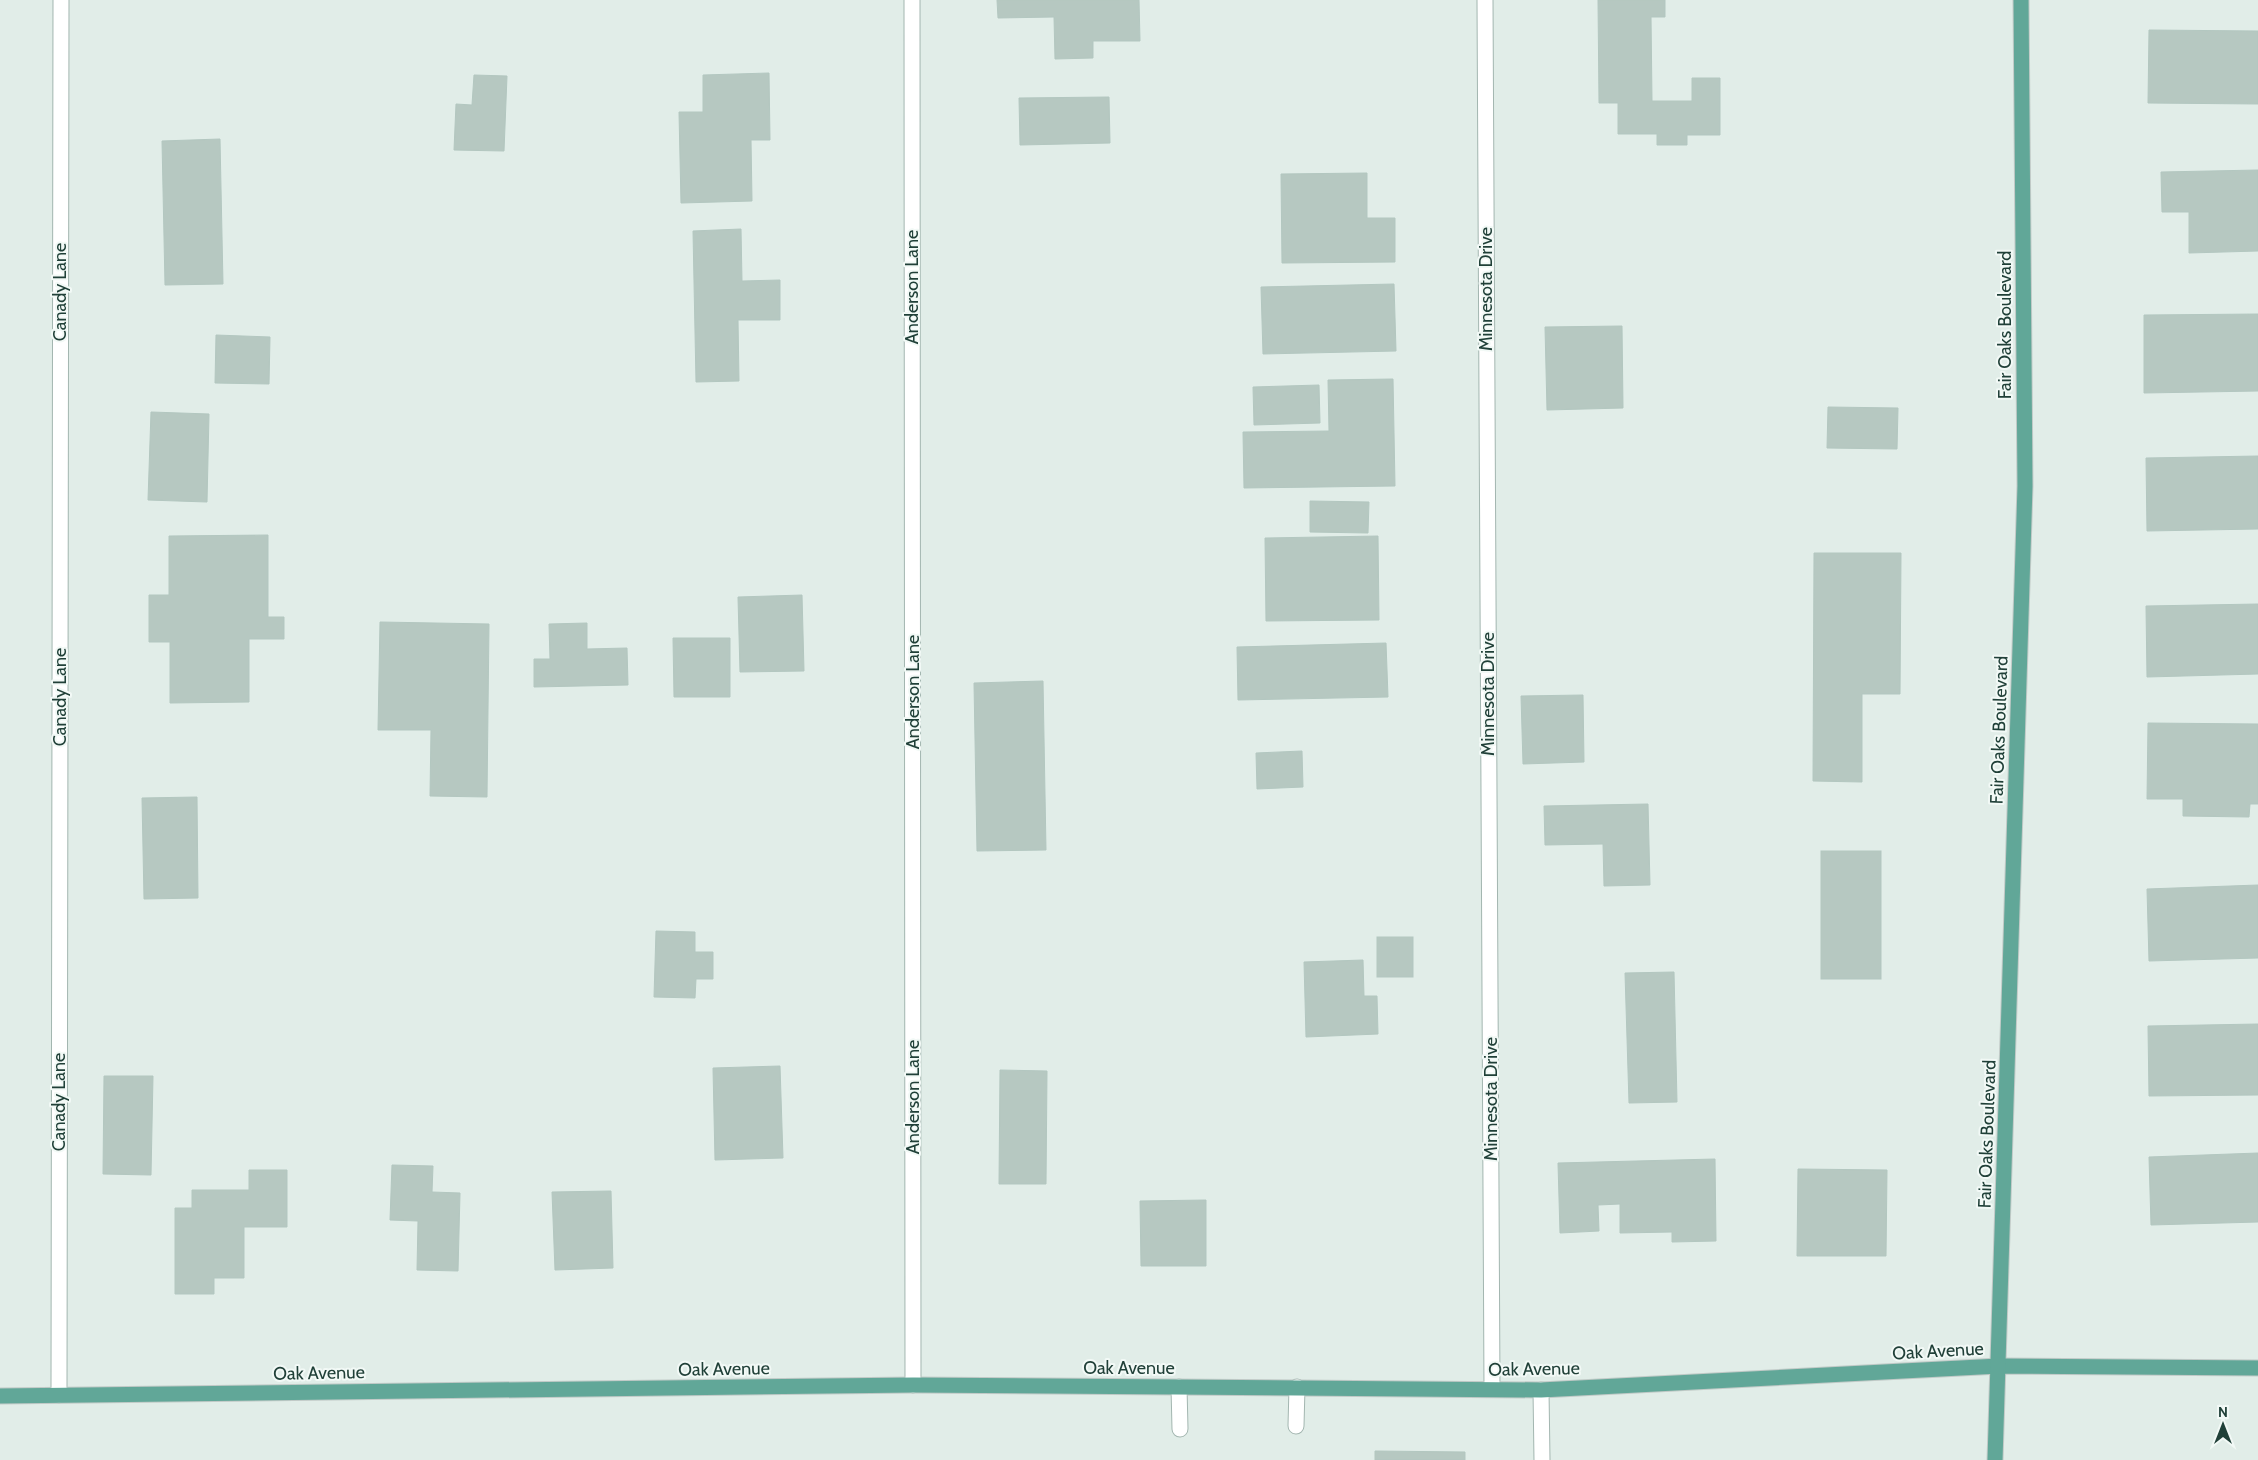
<svg xmlns="http://www.w3.org/2000/svg" width="2258" height="1460" viewBox="0 0 2258 1460" font-family="Cabin,sans-serif">
<rect width="100%" height="100%" fill="#e1ede8"/>
<!-- building -->
<g fill="#b6c8c1" stroke="#b3c7c0">
<polygon points="997,0 1139,0 1140,41 1093,41 1093,58 1055,59 1054,17 998,18"/>
<polygon points="1598,0 1665,0 1665,17 1651,17 1652,101 1692,101 1692,78 1720,78 1720,135 1687,135 1687,145 1657,145 1657,134 1618,134 1618,103 1599,103"/>
<polygon points="2149,30 2258,31 2258,104 2148,103"/>
<polygon points="769,73 770,140 751,140 752,201 681,203 679,112 703,112 703,75"/>
<polygon points="474,75 507,76 504,151 454,150 456,104 472,105"/>
<polygon points="1109,97 1110,143 1020,145 1019,98"/>
<polygon points="220,139 223,284 165,285 162,141"/>
<polygon points="2258,170 2258,251 2189,253 2189,212 2162,212 2161,172"/>
<polygon points="1367,173 1367,218 1395,218 1395,262 1282,263 1281,174"/>
<polygon points="741,229 742,281 780,280 780,320 738,320 739,381 696,382 693,231"/>
<polygon points="1394,284 1396,351 1263,354 1261,287"/>
<polygon points="2258,314 2258,391 2144,393 2144,315"/>
<polygon points="1622,326 1623,408 1547,410 1545,327"/>
<polygon points="216,335 270,337 269,384 215,383"/>
<polygon points="1393,379 1395,486 1244,488 1243,432 1329,431 1328,380"/>
<polygon points="1319,385 1320,423 1254,425 1253,387"/>
<polygon points="1828,407 1898,408 1897,449 1827,448"/>
<polygon points="151,412 209,414 207,502 148,500"/>
<polygon points="2258,456 2258,529 2147,531 2146,458"/>
<polygon points="1310,501 1369,502 1368,533 1310,532"/>
<polygon points="268,535 268,617 284,617 284,639 249,639 249,702 170,703 170,642 149,642 149,595 169,595 169,536"/>
<polygon points="1378,536 1379,620 1266,621 1265,538"/>
<polygon points="1814,553 1901,553 1900,694 1862,694 1862,782 1813,781"/>
<polygon points="802,595 804,671 740,672 738,597"/>
<polygon points="2258,604 2258,674 2147,677 2146,606"/>
<polygon points="380,622 489,624 487,797 430,796 431,730 378,730"/>
<polygon points="587,623 587,649 627,648 628,685 534,687 534,659 550,659 549,624"/>
<polygon points="673,638 730,638 730,697 674,697"/>
<polygon points="1386,643 1388,697 1238,700 1237,647"/>
<polygon points="1043,681 1046,850 977,851 974,683"/>
<polygon points="1583,695 1584,762 1523,764 1521,696"/>
<polygon points="2148,723 2258,724 2258,804 2250,804 2249,817 2183,816 2183,799 2147,799"/>
<polygon points="1302,751 1303,787 1257,789 1256,753"/>
<polygon points="197,797 198,898 144,899 142,798"/>
<polygon points="1648,804 1650,885 1604,886 1603,844 1545,845 1544,806"/>
<rect x="1821" y="851" width="60" height="128"/>
<polygon points="2258,885 2258,958 2149,961 2147,889"/>
<polygon points="656,931 695,932 695,952 713,952 713,979 696,979 695,998 654,997"/>
<rect x="1377" y="937" width="36" height="40"/>
<polygon points="1363,960 1364,996 1377,996 1378,1034 1306,1037 1304,962"/>
<polygon points="1674,972 1677,1102 1629,1103 1625,973"/>
<polygon points="2258,1024 2258,1095 2149,1096 2148,1026"/>
<polygon points="780,1066 783,1158 715,1160 713,1068"/>
<polygon points="1000,1070 1047,1071 1046,1184 999,1184"/>
<polygon points="104,1076 153,1076 151,1175 103,1174"/>
<polygon points="2258,1153 2258,1222 2151,1225 2149,1157"/>
<polygon points="1715,1159 1716,1241 1672,1242 1672,1232 1620,1233 1620,1204 1598,1205 1599,1231 1560,1233 1558,1163"/>
<polygon points="392,1165 433,1166 432,1192 460,1193 458,1271 417,1270 418,1221 390,1220"/>
<polygon points="1798,1169 1887,1170 1886,1256 1797,1256"/>
<polygon points="249,1170 287,1170 287,1227 244,1227 244,1278 214,1278 214,1294 175,1294 175,1208 192,1208 192,1190 249,1190"/>
<polygon points="611,1191 613,1268 555,1270 552,1192"/>
<polygon points="1206,1200 1206,1266 1141,1266 1140,1201"/>
<polygon points="1375,1451 1465,1452 1465,1460 1375,1460"/>
</g>
<g fill="none" stroke-linecap="round" stroke-linejoin="round">
<!-- minor casing -->
<g stroke="#a3b6b0" stroke-width="17">
<g id="minor">
<polyline points="912,0 913,1385"/>
<polyline points="1485,0 1492,1389"/>
<polyline points="1179,1387 1180,1429"/>
<polyline points="1541,1390 1542,1460"/>
<polyline points="59,1395 61,0"/>
<polyline points="1296,1426 1297,1387"/>
</g>
</g>
<!-- major casing -->
<g stroke="#c1cac7" stroke-width="17">
<g id="major">
<polyline points="0,1396 913,1385 1541,1390 1999,1366 2258,1368"/>
<polyline points="1995,1460 2025,486 2021,0"/>
</g>
</g>
<!-- minor -->
<use href="#minor" stroke="#fff" stroke-width="15"/>
<!-- major -->
<use href="#major" stroke="#61a798" stroke-width="15"/>
</g>
<g text-anchor="middle" dominant-baseline="central" stroke-width="4" stroke-linejoin="round" paint-order="stroke">
<!-- street labels -->
<g font-size="18" fill="#204038" stroke="#f2f9f6">
<text transform="translate(912 287) rotate(-90)">Anderson Lane</text>
<text transform="translate(1486 289) rotate(-90)">Minnesota Drive</text>
<text transform="translate(60 292) rotate(-90)">Canady Lane</text>
<text transform="translate(2005 325) rotate(-90)">Fair Oaks Boulevard</text>
<text transform="translate(913 692) rotate(-90)">Anderson Lane</text>
<text transform="translate(1488 694) rotate(-90)">Minnesota Drive</text>
<text transform="translate(60 697) rotate(-90)">Canady Lane</text>
<text transform="translate(1999 730) rotate(-88)">Fair Oaks Boulevard</text>
<text transform="translate(913 1097) rotate(-90)">Anderson Lane</text>
<text transform="translate(1491 1099) rotate(-90)">Minnesota Drive</text>
<text transform="translate(59 1102) rotate(-90)">Canady Lane</text>
<text transform="translate(1987 1134) rotate(-88)">Fair Oaks Boulevard</text>
<text transform="translate(1938 1351) rotate(-3)">Oak Avenue</text>
<text x="1129" y="1368">Oak Avenue</text>
<text transform="translate(724 1369) rotate(-1)">Oak Avenue</text>
<text transform="translate(1534 1369) rotate(-1)">Oak Avenue</text>
<text transform="translate(319 1373) rotate(-1)">Oak Avenue</text>
</g>
</g>
<!-- north arrow -->
<g transform="translate(2223 1425)" stroke="#f2f9f6" stroke-width="4" paint-order="stroke">
<path d="M0-4L9 19L0 12L-9 19Z" fill="#204038"/>
<text y="-8" font-size="14" font-weight="bold" text-anchor="middle" fill="#204038">N</text>
</g>
</svg>
